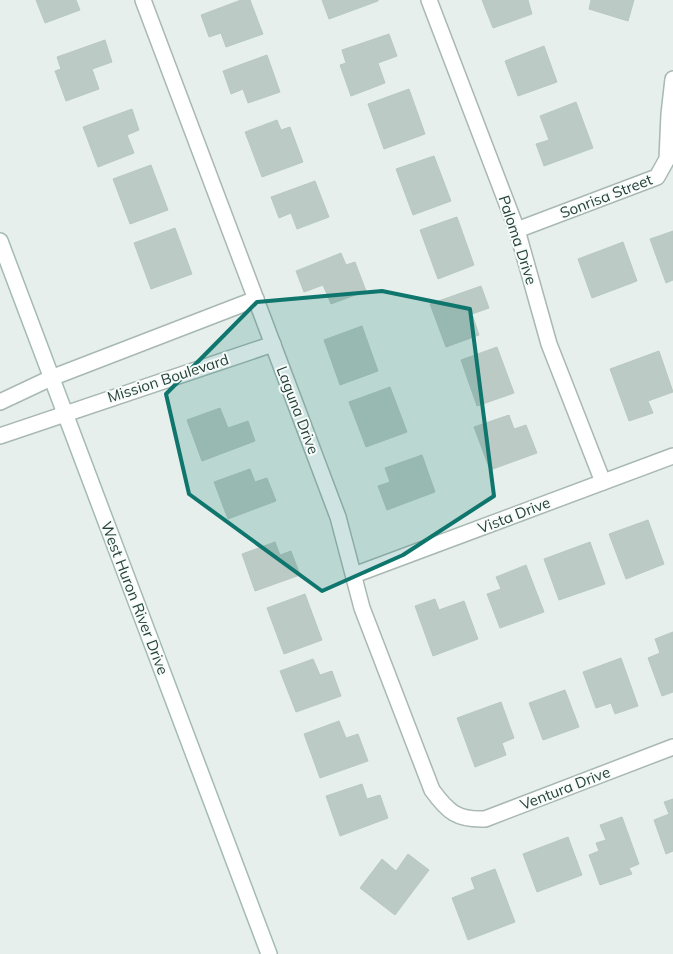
<svg xmlns="http://www.w3.org/2000/svg" width="673" height="954" viewBox="0 0 673 954" font-family="Mulish,sans-serif">
<rect width="100%" height="100%" fill="#e6efeb"/>
<!-- building -->
<g fill="#bbcac4" stroke="#b8c9c2">
<polygon points="36,0 76,0 80,10 45,23"/>
<polygon points="241,0 250,0 263,34 226,47 221,33 209,37 201,15"/>
<polygon points="322,0 378,0 378,1 329,19"/>
<polygon points="482,0 528,0 532,14 493,28"/>
<polygon points="591,0 634,0 628,21 589,9"/>
<polygon points="389,34 397,56 378,63 385,83 351,96 340,65 346,63 342,50"/>
<polygon points="105,40 112,62 92,69 99,89 66,101 55,71 61,69 57,57"/>
<polygon points="544,46 557,82 518,96 505,61"/>
<polygon points="267,55 280,92 248,103 243,89 231,94 223,71"/>
<polygon points="409,89 425,134 384,149 368,104"/>
<polygon points="576,102 593,148 544,166 536,144 549,140 540,116"/>
<polygon points="132,109 139,130 127,135 134,153 98,167 83,127"/>
<polygon points="277,120 281,130 290,127 303,162 262,177 245,132"/>
<polygon points="434,156 451,201 413,215 396,169"/>
<polygon points="151,165 168,210 130,224 113,179"/>
<polygon points="315,181 329,217 297,229 291,213 279,218 271,197"/>
<polygon points="457,217 474,265 438,279 420,230"/>
<polygon points="175,228 192,274 151,289 134,243"/>
<polygon points="673,231 673,280 666,283 650,239"/>
<polygon points="623,242 637,281 592,298 578,259"/>
<polygon points="341,253 346,265 355,262 366,291 331,304 323,285 304,292 296,271"/>
<polygon points="481,286 489,308 472,314 479,335 446,347 430,304"/>
<polygon points="362,326 378,371 340,385 324,340"/>
<polygon points="497,347 514,393 477,406 461,360"/>
<polygon points="659,351 673,392 648,401 653,413 629,421 610,369"/>
<polygon points="390,387 407,432 366,447 349,402"/>
<polygon points="220,408 228,428 248,421 255,441 202,461 187,420"/>
<polygon points="509,415 514,429 526,425 537,453 490,470 474,427"/>
<polygon points="422,455 435,492 387,510 378,486 390,482 385,468"/>
<polygon points="250,469 255,482 267,478 276,501 228,519 214,482"/>
<polygon points="648,520 664,564 626,579 609,534"/>
<polygon points="275,542 280,555 291,551 300,575 255,591 242,554"/>
<polygon points="590,542 605,584 559,600 544,559"/>
<polygon points="526,565 544,612 500,628 487,594 501,589 496,577"/>
<polygon points="305,594 322,640 284,654 267,608"/>
<polygon points="435,599 439,610 464,601 478,639 433,656 415,606"/>
<polygon points="673,632 673,692 662,696 648,658 660,653 655,639"/>
<polygon points="621,658 638,706 615,714 611,703 596,708 583,672"/>
<polygon points="313,659 320,675 332,671 341,696 296,712 280,671"/>
<polygon points="565,690 579,727 543,740 529,703"/>
<polygon points="501,702 514,738 502,743 506,755 475,767 457,718"/>
<polygon points="339,721 346,738 358,734 368,761 320,778 304,734"/>
<polygon points="362,784 367,799 380,795 388,818 340,836 326,796"/>
<polygon points="673,799 673,851 666,854 654,820 669,814 664,802"/>
<polygon points="622,817 639,864 629,868 632,874 600,885 589,855 599,851 596,843 606,840 600,825"/>
<polygon points="568,837 582,875 537,892 523,854"/>
<polygon points="408,854 429,870 395,915 360,888 382,859 396,871"/>
<polygon points="495,869 515,922 468,940 452,898 475,889 471,878"/>
</g>
<g fill="none" stroke-linecap="round" stroke-linejoin="round">
<!-- minor casing -->
<g stroke="#a8b8b2" stroke-width="18">
<g id="minor">
<path d="M143,0L338,517L362,608L432,790C448,812 457,820 485,819L673,747"/>
<polyline points="429,0 517,230 549,344 603,482"/>
<polyline points="517,230 657,177 667,159 669,114 673,79"/>
<polyline points="0,402 51,378 256,299"/>
<polyline points="0,436 273,344"/>
<polyline points="354,575 673,456"/>
</g>
</g>
<!-- secondary casing -->
<g stroke="#a4bbb3" stroke-width="18">
<polyline id="secondary" points="0,241 269,954"/>
</g>
<!-- minor -->
<use href="#minor" stroke="#fff" stroke-width="15"/>
<!-- secondary -->
<use href="#secondary" stroke="#fff" stroke-width="15"/>
</g>
<!-- marked area -->
<path fill="#0f766e" fill-opacity="0.2" stroke="#0f766e" stroke-width="4" stroke-linejoin="round" d="M382,291L470,309L494,496L403,555L322,591L189,494L166,394L257,302Z"/>
<g text-anchor="middle" dominant-baseline="central" stroke-width="4" stroke-linejoin="round" paint-order="stroke">
<!-- street labels -->
<g font-size="15" fill="#24423a" stroke="#f7fbf9">
<text transform="translate(606 196) rotate(-21)">Sonrisa Street</text>
<text transform="translate(518 240) rotate(72)">Paloma Drive</text>
<text transform="translate(168 378) rotate(-18)">Mission Boulevard</text>
<text transform="translate(298 410) rotate(69)">Laguna Drive</text>
<text transform="translate(514 515) rotate(-21)">Vista Drive</text>
<text transform="translate(135 598) rotate(69)">West Huron River Drive</text>
<text transform="translate(565 788) rotate(-21)">Ventura Drive</text>
</g>
</g>
</svg>
